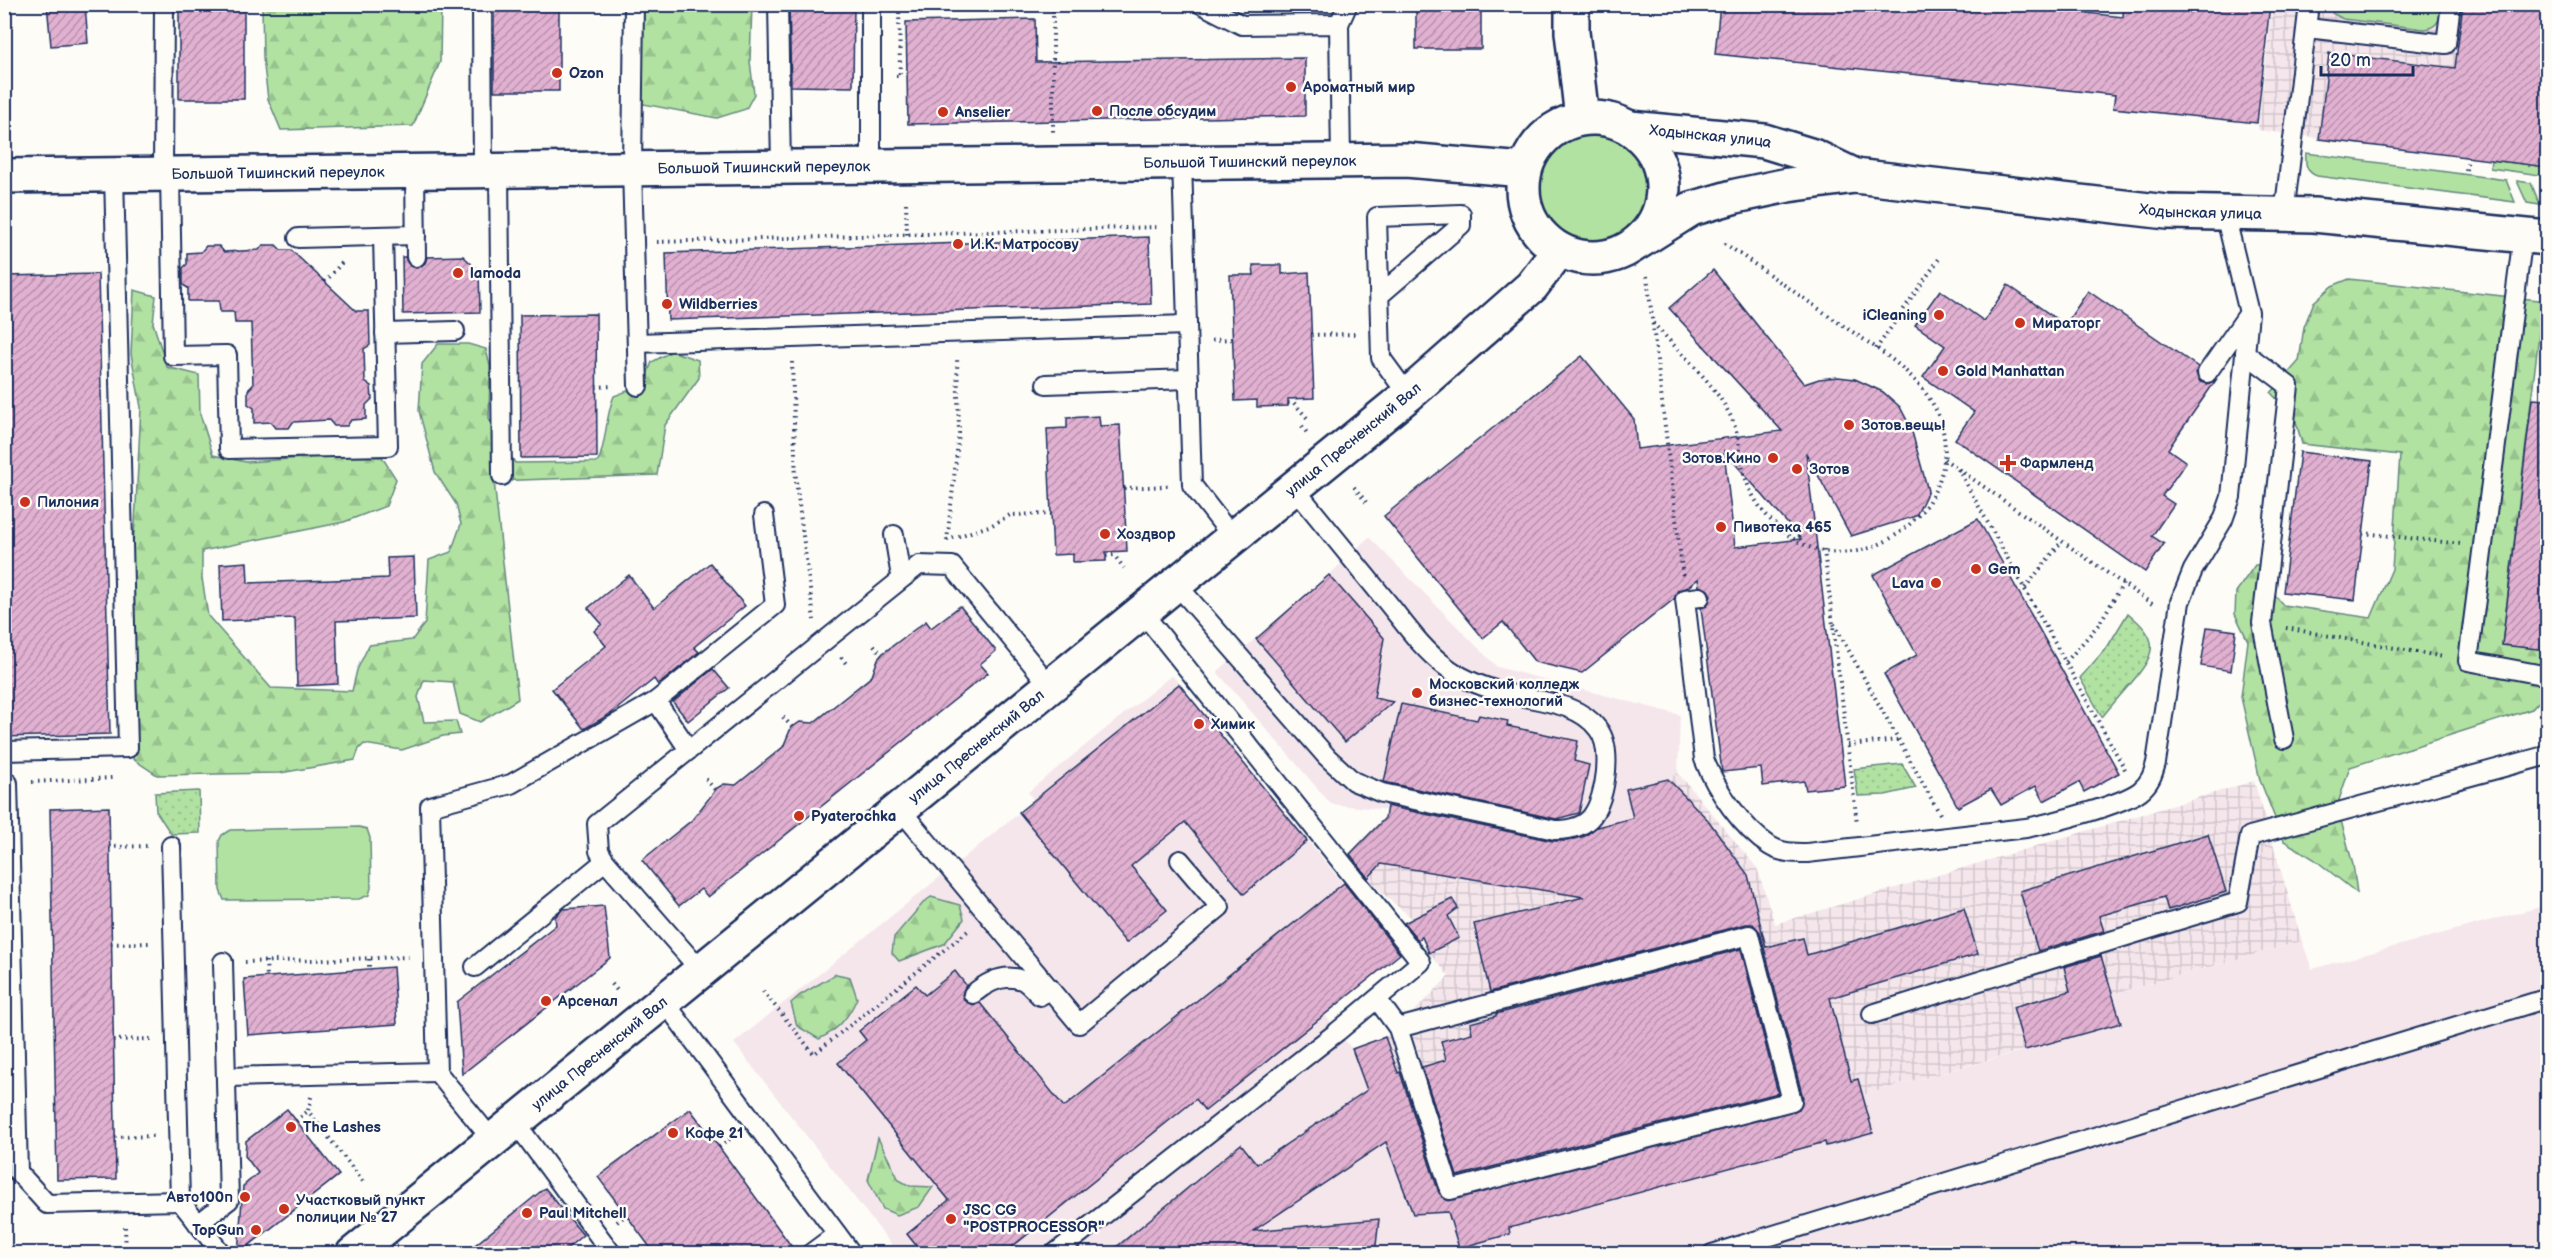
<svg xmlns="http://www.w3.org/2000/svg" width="2552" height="1258" viewBox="0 0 2552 1258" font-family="'Balsamiq Sans',sans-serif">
<defs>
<pattern id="industrial-grid" width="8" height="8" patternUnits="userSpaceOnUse" patternTransform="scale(1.5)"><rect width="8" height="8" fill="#f5e6ec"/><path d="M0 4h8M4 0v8" fill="none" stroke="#d1c6cd"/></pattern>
<pattern id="forest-firs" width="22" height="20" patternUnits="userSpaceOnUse" patternTransform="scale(1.5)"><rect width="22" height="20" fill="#b1e2a2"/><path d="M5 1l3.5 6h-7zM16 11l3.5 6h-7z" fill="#98c28e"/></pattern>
<pattern id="park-dots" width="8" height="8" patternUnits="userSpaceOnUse" patternTransform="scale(1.5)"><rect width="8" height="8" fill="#b1e2a2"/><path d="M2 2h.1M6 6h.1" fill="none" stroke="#98c28e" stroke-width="1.8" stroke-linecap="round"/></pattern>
<pattern id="building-hatch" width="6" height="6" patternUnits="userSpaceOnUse" patternTransform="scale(1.5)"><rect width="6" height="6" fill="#e2b1d1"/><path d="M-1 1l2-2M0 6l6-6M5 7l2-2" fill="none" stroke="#b690ad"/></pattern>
</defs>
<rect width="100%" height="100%" fill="#fdfcf7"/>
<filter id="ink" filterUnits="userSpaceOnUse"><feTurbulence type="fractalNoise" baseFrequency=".0167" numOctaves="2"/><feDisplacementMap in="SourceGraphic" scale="12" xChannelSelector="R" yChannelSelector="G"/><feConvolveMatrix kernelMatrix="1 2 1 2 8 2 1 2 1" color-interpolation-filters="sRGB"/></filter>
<g filter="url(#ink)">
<!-- built -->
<g fill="#f5e6ec">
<polygon points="1369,537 1497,667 1680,715 1678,773 1668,779 1633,818 1602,826 1574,846 1387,810 1331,804 1217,672 1329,575"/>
<polygon points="1172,675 1401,954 1325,1015 1352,1049 1413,1214 1448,1212 1510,1233 1509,1228 1825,1142 1826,1145 1862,1095 2121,1024 2113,994 2302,941 2312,969 2547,905 2547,1253 1375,1253 1379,1219 1229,1233 1226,1253 898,1253 734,1043 1034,801 1028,792"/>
</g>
<!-- industrial -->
<g fill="url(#industrial-grid)">
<polygon points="2272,5 2547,5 2547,167 2258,130"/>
<polygon points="1678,773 1757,868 1775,924 2254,781 2302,941 2113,994 2121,1023 1863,1095 1873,1133 1826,1146 1824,1142 1509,1228 1510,1234 1459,1248 1448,1212 1413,1214 1352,1049 1385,1037 1398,1028 1449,976 1429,953 1413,919 1390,900 1346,857 1385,819 1387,810 1552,837 1574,846 1602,826 1633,818 1626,789 1668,779"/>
</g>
<!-- grass -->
<g fill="#b1e2a2" stroke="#668880" stroke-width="1.5">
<path d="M2330,5V4L2442,5C2440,18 2439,28 2424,29L2343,19L2332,13Z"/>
<circle cx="1592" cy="187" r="60"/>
<path d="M2306,153L2506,180L2515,202L2317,176C2306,172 2305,164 2306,153Z"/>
<polygon points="2491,160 2547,167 2547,176 2490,168"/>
<polygon points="2517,181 2531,183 2540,205 2527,203"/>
<polygon points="359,827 367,829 370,838 371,888 369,895 359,899 224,900 220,890 219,841 222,835 230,830"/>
</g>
<!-- forest -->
<g fill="url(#forest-firs)" stroke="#668880" stroke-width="1.5">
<polygon points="262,5 441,5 440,62 413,126 281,130 268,99 263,58"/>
<polygon points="640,5 752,5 750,61 754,94 746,109 717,118 638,103"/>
<polygon points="2349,279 2547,301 2547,318 2541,318 2502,644 2547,650 2547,693 2532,709 2350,767 2337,806 2353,865 2357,893 2314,859 2284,841 2260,780 2241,697 2248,641 2235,614 2236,592 2255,565 2270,565 2268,586 2283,605 2371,618 2392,569 2400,455 2302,444 2295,418 2271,393 2299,361 2304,327 2314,302 2332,286"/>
<path d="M134,290L156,296L153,323L167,367L199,375L200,414L213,455L246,462L332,456L382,457L396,479L386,506L344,522L202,551V578L208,616L271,688L352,691L357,670L369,645L412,640L425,623L429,560L451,552L461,524L456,504L435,472L419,411L422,364L438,344H468L486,349L490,366L489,419L515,463L598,462C607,441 605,417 614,396L643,385L652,362L672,351L698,360L699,378L665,425L657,475L494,481L518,699L480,722L460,714L453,682L424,680L418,697L424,722L456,721L460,734L443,736L402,750L364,744L359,749L355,760L280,773L157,775L133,759L137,702L130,569L135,524L141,407L131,354Z"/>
<polygon points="931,897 960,905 964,919 944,944 899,961 892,953 894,937 924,902"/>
<path d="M836,974L850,977L857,998C849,1017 838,1030 819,1039L797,1026L791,1003L800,995Z"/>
<polygon points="878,1138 899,1180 910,1186 933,1187 919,1207 897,1215 883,1209 868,1180"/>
</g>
<!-- park -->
<g fill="url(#park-dots)" stroke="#668880" stroke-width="1.5">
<path d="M2128,613C2159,639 2158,651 2132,682C2122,693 2112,705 2102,717L2080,678L2108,646Z"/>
<polygon points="1902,764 1916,788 1885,795 1858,796 1854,769"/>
<polygon points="199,791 200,833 171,834 156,811 155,793"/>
</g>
<!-- building -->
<g fill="url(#building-hatch)" stroke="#1b2f5e" stroke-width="1.5" fill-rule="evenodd">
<polygon points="47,4 85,4 88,43 51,46"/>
<rect x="179" y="4" width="65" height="95"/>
<rect x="494" y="4" width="65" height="87"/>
<polygon points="789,4 854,4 853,87 791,86"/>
<rect x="1416" y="4" width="65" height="45"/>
<polygon points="1720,4 2004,4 2123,17 2124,4 2270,4 2257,123 2113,108 2115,95 1715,54"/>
<polygon points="2463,4 2547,4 2547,167 2319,139 2329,53 2455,68"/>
<polygon points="1035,19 1036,62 1305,58 1305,116 908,124 906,22"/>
<polygon points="1149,237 1151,304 668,320 666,253"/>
<polygon points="263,245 276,245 281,250 291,250 356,311 369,311 370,345 364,349 365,382 371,386 372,399 366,405 366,419 351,420 347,426 334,426 329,420 293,422 289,428 276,428 271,422 254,423 254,408 248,404 248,390 253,385 251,323 235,323 234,312 220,312 219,301 188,301 188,288 183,285 183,268 187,264 187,253 201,252 206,246 219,246 224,252 259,250"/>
<polygon points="463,256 479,271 480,312 403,314 402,257 405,257 410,266 417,268 425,263 427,257"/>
<polygon points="1253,265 1282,265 1282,274 1309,272 1314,398 1288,399 1288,406 1257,407 1257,400 1235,401 1230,275 1254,275"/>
<path d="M1713,270L1804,384L1819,379L1838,377L1855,379L1883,392L1900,407L1911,428L1928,491L1916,516L1851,536L1806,453L1845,786L1806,790L1804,781L1763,786L1761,768L1722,772L1701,608L1707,606L1711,596L1708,590L1699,586L1698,579L1688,587L1678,590L1674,599L1582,673L1535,662L1503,622L1483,638L1384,516L1582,356L1634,419L1637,449L1782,431L1669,308ZM1724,451L1801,539L1735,547Z"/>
<polygon points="98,274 110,734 4,737 4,276"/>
<polygon points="2008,285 2065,325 2088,291 2198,367 2196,373 2200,382 2207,384 2216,380 2168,449 2186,462 2162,496 2174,504 2152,536 2164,544 2145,572 1955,439 1974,412 1923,377 1945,346 1915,325 1940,290 1984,321"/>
<polygon points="596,314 597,457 521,458 520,315"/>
<polygon points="2532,399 2547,400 2547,650 2502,645"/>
<polygon points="1099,416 1100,426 1120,425 1127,551 1106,552 1106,561 1073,562 1073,554 1053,555 1047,429 1067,428 1067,418"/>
<polygon points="2300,452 2372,461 2355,600 2283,592"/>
<polygon points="1978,519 2119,773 2084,792 2079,782 2044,801 2036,786 2001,805 1991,789 1958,807 1884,674 1917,655 1873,575"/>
<polygon points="414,557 416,618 336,621 338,684 297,686 295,618 222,621 220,564 247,562 248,583 388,578 387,558"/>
<polygon points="710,563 745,606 694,647 699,652 658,685 654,679 612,713 584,729 552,689 606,646 594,631 602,624 588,608 629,575 654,608"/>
<polygon points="1329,575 1384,638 1374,698 1393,702 1345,742 1256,639"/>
<polygon points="960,606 996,651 980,664 988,673 708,897 701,889 679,906 642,860 692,820 717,788 724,784 736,785 783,747 791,728 800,722 813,723 872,676 878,659 883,653 926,621 931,628"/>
<polygon points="2207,627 2236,631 2231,671 2201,666"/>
<polygon points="713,669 729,688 688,721 673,702"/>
<polygon points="1179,684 1307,841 1244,894 1185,822 1131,866 1167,910 1126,943 1019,812"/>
<polygon points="1401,704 1477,720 1479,715 1508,721 1507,726 1578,741 1574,761 1589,765 1579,813 1556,819 1384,782"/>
<polygon points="1668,779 1708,820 1748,875 1766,947 1803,938 1807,955 1964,908 1978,954 1830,998 1851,1081 1858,1079 1873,1133 1826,1146 1825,1142 1509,1228 1510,1234 1459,1248 1448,1212 1413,1214 1386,1142 1253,1231 1379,1219 1375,1254 1108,1254 1241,1144 1257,1164 1367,1090 1352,1049 1385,1037 1398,1073 1400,1072 1439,1193 1448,1201 1799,1109 1803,1098 1760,932 1753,924 1746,924 1490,992 1474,924 1584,897 1381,864 1368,878 1350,854 1385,818 1387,806 1553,841 1567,841 1585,836 1597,827 1633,818 1626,789"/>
<polygon points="109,807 116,1179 57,1180 50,809"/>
<polygon points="2208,834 2226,892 2168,910 2164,897 2099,916 2104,931 2038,951 2020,891"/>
<polygon points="1344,883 1400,954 1205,1111 1196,1099 1003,1254 923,1254 907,1234 949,1200 838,1063 866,1040 859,1031 916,985 925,995 955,971 966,985 962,995 965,1001 974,1005 980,1003 1064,1107"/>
<polygon points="1452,899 1458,908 1448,916 1459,938 1429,953 1422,937 1418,940 1404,923"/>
<polygon points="604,906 610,958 462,1074 457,1002 556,925 555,917 563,909"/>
<polygon points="1741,949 1778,1093 1457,1176 1422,1067 1446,1060 1441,1041 1472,1033 1470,1023 1496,1016 1496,1014"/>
<polygon points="2101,956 2121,1023 2025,1050 2013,1007 2070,991 2064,967"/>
<polygon points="393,967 397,1024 248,1035 244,979"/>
<polygon points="287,1109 339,1175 238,1254 243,1186 258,1173 245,1156 246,1141"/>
<polygon points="690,1109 719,1147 797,1254 655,1254 598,1177"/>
<polygon points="545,1188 583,1235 560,1254 464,1254"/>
</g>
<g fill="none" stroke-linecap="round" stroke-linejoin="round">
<!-- service casing -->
<g stroke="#1b2f5e" stroke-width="22">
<g id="service">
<polyline points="482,4 483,170"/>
<polyline points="634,4 632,168 638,386"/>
<polyline points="778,4 781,166"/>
<polyline points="871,4 871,166"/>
<polyline points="1201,4 1242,25 1339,24 1341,160"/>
<polyline points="1339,24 1348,4"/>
<polyline points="2307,28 2446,44 2451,4"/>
<polyline points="1182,162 1192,485 1234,539"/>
<polyline points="415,170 416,257"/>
<polyline points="499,170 502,476"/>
<polyline points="163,173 164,4"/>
<polyline points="170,173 173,356 227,355 229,449 388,446 383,236"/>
<polyline points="2284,215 2309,4"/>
<polyline points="2523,235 2468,661 2548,676"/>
<polyline points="298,238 416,235"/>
<polyline points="1380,295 1461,225 1461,214 1377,217 1381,358 1408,395"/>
<polyline points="385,333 455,331"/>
<polyline points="637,343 1187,325"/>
<polyline points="2245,353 2289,386 2262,623 2284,739"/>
<polyline points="2207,373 2249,313"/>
<polyline points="1046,384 1189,379"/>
<polyline points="894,535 900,571 905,576"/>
<path d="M1177,585L1327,757L1353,781L1382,793L1555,830C1569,830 1584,827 1592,816C1606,797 1613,748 1598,729C1577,700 1530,701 1498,691C1481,686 1459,677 1445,666C1422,649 1405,624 1387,602C1356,564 1326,527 1295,489"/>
<path d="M1700,597L1685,599L1704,759C1716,790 1742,828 1770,846C1781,853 1794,853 1807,853L2026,828C2051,823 2122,805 2140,791C2150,783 2153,774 2156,763L2180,602L2193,570L2223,520L2231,497L2249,313L2225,214"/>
<polyline points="656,701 689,750"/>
<polyline points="4,751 128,748 114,174"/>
<polyline points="8,783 18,1172 47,1204 180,1201 171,846"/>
<polyline points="900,809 1079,1024 1220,907 1180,860"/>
<polyline points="475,967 605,861"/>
<polyline points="701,971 605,861 599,851 597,824 919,565 952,566 1051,687"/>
<path d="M973,994C986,983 1004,973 1022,980C1028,983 1035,991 1040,996L1050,988"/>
<polyline points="1377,999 1398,1028 1450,1190 1792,1101 1749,935 1398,1028"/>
<polyline points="664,1001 852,1254"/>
<polyline points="1872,1014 2238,902 2250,836 2548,755"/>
<polyline points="226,1077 437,1072"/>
<polyline points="516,1123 612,1254"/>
<polyline points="493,1141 437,1072 430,806 511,784 656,701 775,605 764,515"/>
<polyline points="180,1201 222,1254"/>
<polyline points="198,1224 229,1200 223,962"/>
<polyline points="810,1254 837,1234"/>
<polyline points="1054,1254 1337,1032 1421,962 1143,613"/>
<polyline points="1712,1254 2548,998"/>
</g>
</g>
<!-- tertiary casing -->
<g stroke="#1b2f5e" stroke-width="38">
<g id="tertiary">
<path id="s1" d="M1630,128L1764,141L1813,156L1855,176"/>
<path id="s2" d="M4,176L1406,160L1524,170"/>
<path id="s3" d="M1637,243L1691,209L1736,196L1788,185L1855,176L2167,212L2314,215L2548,238"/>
</g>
</g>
<!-- secondary casing -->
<g stroke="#1b2f5e" stroke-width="38">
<g id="secondary">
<polyline points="1572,4 1572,32 1582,118"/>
<circle cx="1593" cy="188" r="70"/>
<path id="s4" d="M353,1254L1408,395L1532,286L1559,250"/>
</g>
</g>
<!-- path -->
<g stroke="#1b2f5e" stroke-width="4" stroke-dasharray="1.5 4.5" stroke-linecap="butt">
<polyline points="1053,4 1053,133"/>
<polyline points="896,76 900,76 899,4"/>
<polyline points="2466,170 2468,157"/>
<polyline points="906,203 907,235"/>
<polyline points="888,235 888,246"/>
<polyline points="657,242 1159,227"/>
<polyline points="1647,276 1683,577"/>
<polyline points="325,282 344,260"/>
<path d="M1653,323C1678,351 1711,379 1729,413C1738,429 1739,447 1742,465C1748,494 1764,518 1788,535C1866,593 1977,497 1936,410C1915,368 1869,344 1832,318C1796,293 1760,268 1724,243"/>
<polyline points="1311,335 1356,334"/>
<polyline points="1212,340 1233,339"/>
<polyline points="1876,349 1941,256"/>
<polyline points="792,362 796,482 814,620"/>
<polyline points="596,387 614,386"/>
<polyline points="1288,403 1294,403 1309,420"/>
<polyline points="1302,426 1307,433"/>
<polyline points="1944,459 2155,606"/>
<polyline points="1958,469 2126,771"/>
<polyline points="1354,487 1366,502"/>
<polyline points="1124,488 1168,486"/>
<polyline points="2363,533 2461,544"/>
<polyline points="947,540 992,525 1010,515 1051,514"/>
<polyline points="947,541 959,433 957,357"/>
<polyline points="1824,550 1857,823"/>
<polyline points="1106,556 1114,555 1124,568"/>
<polyline points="2025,588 2062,541"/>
<polyline points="1834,624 1940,814"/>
<polyline points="2286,628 2444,657"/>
<polyline points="874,645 882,655"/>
<polyline points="841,657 848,666"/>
<polyline points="2066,662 2099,624 2123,584"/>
<polyline points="783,717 792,727"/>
<polyline points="1848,745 1898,740"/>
<polyline points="706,779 715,790"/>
<polyline points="32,782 112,778"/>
<polyline points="109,847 148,846"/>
<polyline points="111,944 149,943"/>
<polyline points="369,959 369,969"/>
<polyline points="266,961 267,977"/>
<polyline points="245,962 412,957"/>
<polyline points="612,984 619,993"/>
<polyline points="763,991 814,1054 969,930"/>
<polyline points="113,1040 152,1039"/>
<polyline points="311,1097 308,1111 365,1184"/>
<polyline points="296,1121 308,1111"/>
<polyline points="115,1137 156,1136"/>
<polyline points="719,1147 734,1136"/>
<polyline points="617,1222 626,1215"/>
<polyline points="125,1227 126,1254"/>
</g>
<!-- service -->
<use href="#service" stroke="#fdfcf7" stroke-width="18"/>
<!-- tertiary -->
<use href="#tertiary" stroke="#fdfcf7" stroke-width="33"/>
<!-- secondary -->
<use href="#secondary" stroke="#fdfcf7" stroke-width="33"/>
</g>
</g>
<!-- markers -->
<g fill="#c8321e" stroke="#fdfcf7" stroke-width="2">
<circle cx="557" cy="73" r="6"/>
<circle cx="1291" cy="87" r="6"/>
<circle cx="1097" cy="111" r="6"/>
<circle cx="943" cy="112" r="6"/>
<circle cx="958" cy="244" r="6"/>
<circle cx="458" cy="273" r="6"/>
<circle cx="667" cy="304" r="6"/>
<circle cx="1939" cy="315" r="6"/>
<circle cx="2020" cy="323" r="6"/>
<circle cx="1943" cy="371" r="6"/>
<circle cx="1849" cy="425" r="6"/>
<circle cx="1773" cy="458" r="6"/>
<path d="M2005 454h6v6h6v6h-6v6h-6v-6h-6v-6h6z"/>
<circle cx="1797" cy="469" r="6"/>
<circle cx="25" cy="502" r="6"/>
<circle cx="1721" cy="527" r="6"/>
<circle cx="1105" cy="534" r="6"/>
<circle cx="1976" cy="569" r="6"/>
<circle cx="1936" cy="583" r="6"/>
<circle cx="1417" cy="693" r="6"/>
<circle cx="1199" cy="724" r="6"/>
<circle cx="799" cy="816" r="6"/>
<circle cx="546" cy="1001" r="6"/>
<circle cx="291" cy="1127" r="6"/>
<circle cx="673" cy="1133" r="6"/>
<circle cx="245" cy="1197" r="6"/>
<circle cx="284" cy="1209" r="6"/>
<circle cx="527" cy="1213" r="6"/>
<circle cx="951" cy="1219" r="6"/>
<circle cx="256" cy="1230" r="6"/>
</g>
<g text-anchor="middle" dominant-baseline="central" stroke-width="5" stroke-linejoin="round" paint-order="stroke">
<!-- poi labels -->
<g font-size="15" font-weight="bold" fill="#1b2f5e" stroke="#fdfcf7" text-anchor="start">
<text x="569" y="73">Ozon</text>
<text x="1303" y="87">Ароматный мир</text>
<text x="1109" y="111">После обсудим</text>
<text x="955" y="112">Anselier</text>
<text x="970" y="244">И.К. Матросову</text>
<text x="470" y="273">lamoda</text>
<text x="679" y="304">Wildberries</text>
<text x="1927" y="315" text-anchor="end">iCleaning</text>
<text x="2032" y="323">Мираторг</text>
<text x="1955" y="371">Gold Manhattan</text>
<text x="1861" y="425">Зотов.вещь!</text>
<text x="1761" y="458" text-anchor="end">Зотов.Кино</text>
<text x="2020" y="463">Фармленд</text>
<text x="1809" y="469">Зотов</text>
<text x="37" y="502">Пилония</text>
<text x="1733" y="527">Пивотека 465</text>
<text x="1117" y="534">Хоздвор</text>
<text x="1988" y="569">Gem</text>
<text x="1924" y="583" text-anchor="end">Lava</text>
<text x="1429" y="684">Московский колледж<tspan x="1429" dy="17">бизнес-технологий</tspan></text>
<text x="1211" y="724">Химик</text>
<text x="811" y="816">Pyaterochka</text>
<text x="558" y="1001">Арсенал</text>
<text x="303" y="1127">The Lashes</text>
<text x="685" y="1133">Кофе 21</text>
<text x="233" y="1197" text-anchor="end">Авто100п</text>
<text x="296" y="1200">Участковый пункт<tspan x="296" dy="17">полиции № 27</tspan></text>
<text x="963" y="1210">JSC CG<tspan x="963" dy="17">"POSTPROCESSOR"</tspan></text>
<text x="539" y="1213">Paul Mitchell</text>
<text x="244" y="1230" text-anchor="end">TopGun</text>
</g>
<!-- street labels -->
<g font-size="15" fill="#1b2f5e" stroke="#fdfcf7">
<text stroke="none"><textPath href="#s1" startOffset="81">Ходынская улица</textPath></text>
<text stroke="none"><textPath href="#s2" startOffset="1246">Большой Тишинский переулок</textPath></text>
<text stroke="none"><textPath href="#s2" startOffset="760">Большой Тишинский переулок</textPath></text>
<text stroke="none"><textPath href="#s2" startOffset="274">Большой Тишинский переулок</textPath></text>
<text stroke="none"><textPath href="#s3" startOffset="579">Ходынская улица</textPath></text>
<text stroke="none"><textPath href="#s4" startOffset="1290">улица Пресненский Вал</textPath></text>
<text stroke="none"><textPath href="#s4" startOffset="804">улица Пресненский Вал</textPath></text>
<text stroke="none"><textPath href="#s4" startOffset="318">улица Пресненский Вал</textPath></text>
</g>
</g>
<!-- margin -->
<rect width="2552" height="1258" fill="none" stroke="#fdfcf7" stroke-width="24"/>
<rect x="12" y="12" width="2528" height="1234" fill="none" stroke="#1b2f5e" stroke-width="2" filter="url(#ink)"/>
<!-- scale -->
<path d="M2321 66v9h92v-9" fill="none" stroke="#1b2f5e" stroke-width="3"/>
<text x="2330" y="66" font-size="18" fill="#1b2f5e" stroke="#fdfcf7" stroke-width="4.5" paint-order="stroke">20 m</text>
</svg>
